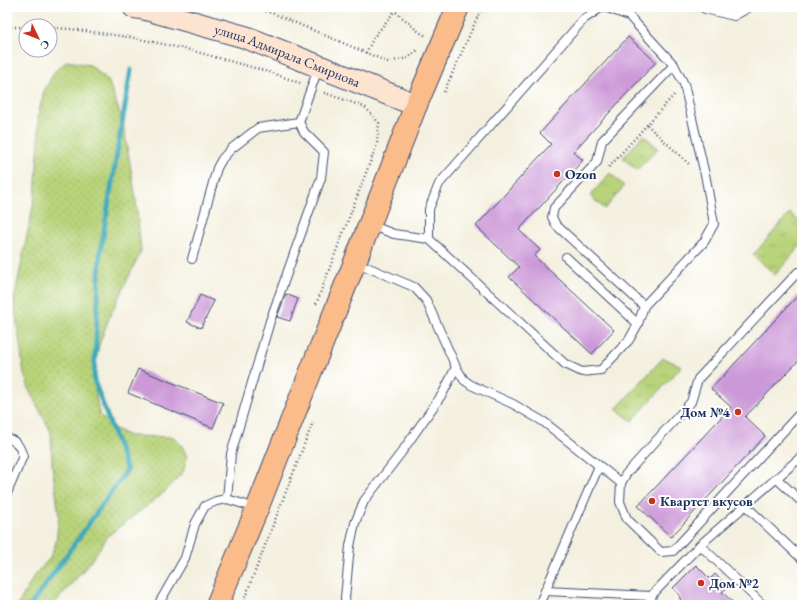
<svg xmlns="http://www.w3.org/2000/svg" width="809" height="612" viewBox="0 0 809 612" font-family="'EB Garamond',serif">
<defs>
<pattern id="grass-dots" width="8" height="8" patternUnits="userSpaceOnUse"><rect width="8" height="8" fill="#b8d379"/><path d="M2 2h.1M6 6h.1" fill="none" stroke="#9eb56b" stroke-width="1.8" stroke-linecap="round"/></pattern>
<pattern id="park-tufts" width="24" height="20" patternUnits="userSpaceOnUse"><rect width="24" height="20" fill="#b8d379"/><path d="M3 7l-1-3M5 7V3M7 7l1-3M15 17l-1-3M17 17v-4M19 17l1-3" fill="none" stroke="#9eb56b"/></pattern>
</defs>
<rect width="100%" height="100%" fill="#fff"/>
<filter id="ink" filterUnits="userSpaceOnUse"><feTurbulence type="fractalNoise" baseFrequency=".025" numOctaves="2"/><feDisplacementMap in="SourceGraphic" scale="8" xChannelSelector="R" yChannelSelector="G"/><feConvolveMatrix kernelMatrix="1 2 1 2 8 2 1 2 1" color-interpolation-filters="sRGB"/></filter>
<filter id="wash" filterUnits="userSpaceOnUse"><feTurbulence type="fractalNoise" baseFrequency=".012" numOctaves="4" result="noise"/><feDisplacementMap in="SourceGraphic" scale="16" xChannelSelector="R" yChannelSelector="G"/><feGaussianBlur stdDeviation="0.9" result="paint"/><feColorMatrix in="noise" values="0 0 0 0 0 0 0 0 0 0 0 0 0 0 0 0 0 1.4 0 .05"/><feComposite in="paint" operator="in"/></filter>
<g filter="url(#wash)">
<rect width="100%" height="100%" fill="#f4f0df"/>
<!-- grass -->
<polygon fill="url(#grass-dots)" stroke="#6a816c" points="67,61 90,65 108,80 123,122 136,200 141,251 109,318 99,345 94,372 96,397 99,414 112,427 129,436 174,437 182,446 187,457 183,472 166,491 109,535 88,565 53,605 18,605 34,576 50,558 56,542 59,516 52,464 51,432 31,394 24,374 14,300 35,196 39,139 38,116 44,91 55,71"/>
<!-- park -->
<g fill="url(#park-tufts)" stroke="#6a816c">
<polygon points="643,135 658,148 637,170 623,158"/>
<polygon points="610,173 624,186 605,209 590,196"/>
<polygon points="790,213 802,224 802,244 775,275 753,255"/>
<polygon points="663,358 682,366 632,421 616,409"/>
</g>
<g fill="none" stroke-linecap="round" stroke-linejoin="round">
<!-- stream -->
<polyline stroke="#3ba9ba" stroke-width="5" points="31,605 127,470 94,380 100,254 131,70"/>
</g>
<g id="blocks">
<!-- building -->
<g fill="#cc99d8">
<polygon points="628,37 656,62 573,152 583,160 519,230 540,250 534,256 614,330 592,354 509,277 519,267 476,226 551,144 540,133"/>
<polygon points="802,291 802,357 745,417 765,436 671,537 638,506 731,407 711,389"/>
<polygon points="286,294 298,299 290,321 277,317"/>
<polygon points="200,295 214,301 201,328 187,322"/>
<polygon points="138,369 223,403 213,428 128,393"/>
<polygon points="696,565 710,579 715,574 728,587 722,592 736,605 682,605 679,595 673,588"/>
</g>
</g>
</g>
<g filter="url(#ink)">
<use href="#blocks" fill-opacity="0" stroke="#3c4c71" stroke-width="1"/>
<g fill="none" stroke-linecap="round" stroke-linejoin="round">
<!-- lane casing -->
<g stroke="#3c4c71" stroke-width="10">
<g id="lane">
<polyline points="602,7 584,19 439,184 429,209 429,239 565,364 582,372 601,370 629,340 638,324 644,306 704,242 714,224 706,179 684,84 674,65 629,16 605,7"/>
<polyline points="703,7 705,9 734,16 750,7"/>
<polyline points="370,225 394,234 429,239"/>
<polyline points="566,257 638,324"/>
<polyline points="192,259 217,168 222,159 231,149 258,128 299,122"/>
<polyline points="355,262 414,287 426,300 456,367 464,380 471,385 513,404 544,422 621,483"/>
<polyline points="802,272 798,272 698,379 691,402 626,474 621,483 620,502 627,519 661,552 673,551 802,411"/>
<polyline points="644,306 556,225 552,217 554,208 597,162 602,141 674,65"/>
<path d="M7,438C18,442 19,445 23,456L7,493"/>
<polyline points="776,478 802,502"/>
<polyline points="227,499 231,454 270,321 321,178 324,152 304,132 299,122 319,66"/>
<polyline points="745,505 802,559"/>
<polyline points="700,545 763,605"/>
<polyline points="545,591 651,596"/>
<polyline points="158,605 185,558 195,524 205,506 216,501 227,499 256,508"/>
<polyline points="346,605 345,598 350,546 355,523 364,501 401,453 443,393 456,367"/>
<polyline points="539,605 599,466"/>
<polyline points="652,605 651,596 700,545 802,456"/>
</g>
</g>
<!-- secondary casing -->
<g stroke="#3c4c71" stroke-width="24">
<g id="secondary">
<path id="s1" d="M134,7L142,8L245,37L416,105"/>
</g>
</g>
<!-- primary casing -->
<g stroke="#3c4c71" stroke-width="24">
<polyline id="primary" points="217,605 257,509 311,371 355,262 416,105 458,7"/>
</g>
<!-- path -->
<g stroke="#3c4c71" stroke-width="2.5" stroke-dasharray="1 3" stroke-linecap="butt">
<polyline points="254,7 277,15 388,62 408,58 419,49"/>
<polyline points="390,7 419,32 426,36"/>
<polyline points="7,27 26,27"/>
<polyline points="50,28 71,29 135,38 190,50 269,72 300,83"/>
<polyline points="366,53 374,37 398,7"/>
<polyline points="444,92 482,7"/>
<polyline points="647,125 689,164"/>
<polyline points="609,167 674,95"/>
<polyline points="316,304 377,144 379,123 365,107 322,92"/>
<polyline points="242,605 313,422"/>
</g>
<!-- lane -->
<use href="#lane" stroke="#fff" stroke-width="8"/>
<!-- secondary -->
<use href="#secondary" stroke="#fde4d1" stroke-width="22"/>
<!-- primary -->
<use href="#primary" stroke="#fabc8b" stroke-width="22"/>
</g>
</g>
<!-- markers -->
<g fill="#c8321e" stroke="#fff" stroke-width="1.5">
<circle cx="557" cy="174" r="4"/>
<circle cx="738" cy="412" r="4"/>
<circle cx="652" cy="501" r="4"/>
<circle cx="701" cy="583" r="4"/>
</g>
<g text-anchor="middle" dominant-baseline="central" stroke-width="4" stroke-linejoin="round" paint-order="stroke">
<!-- street labels -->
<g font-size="14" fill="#1b2f5e" stroke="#fff">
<text stroke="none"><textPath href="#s1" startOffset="161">улица Адмирала Смирнова</textPath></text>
</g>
<!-- poi labels -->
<g font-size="14" font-weight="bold" fill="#1b2f5e" stroke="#fff" text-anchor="start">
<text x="565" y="174">Ozon</text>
<text x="730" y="412" text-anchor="end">Дом №4</text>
<text x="660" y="501">Квартет вкусов</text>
<text x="709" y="583">Дом №2</text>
</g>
</g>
<!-- margin -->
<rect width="809" height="612" fill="none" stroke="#fff" stroke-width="24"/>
<!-- north arrow -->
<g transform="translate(38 38) rotate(133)"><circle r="19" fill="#ffffff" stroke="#a4acbf"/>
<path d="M0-3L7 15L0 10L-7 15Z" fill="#c8321e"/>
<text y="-6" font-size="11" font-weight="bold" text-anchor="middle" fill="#1b2f5e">С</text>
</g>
</svg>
